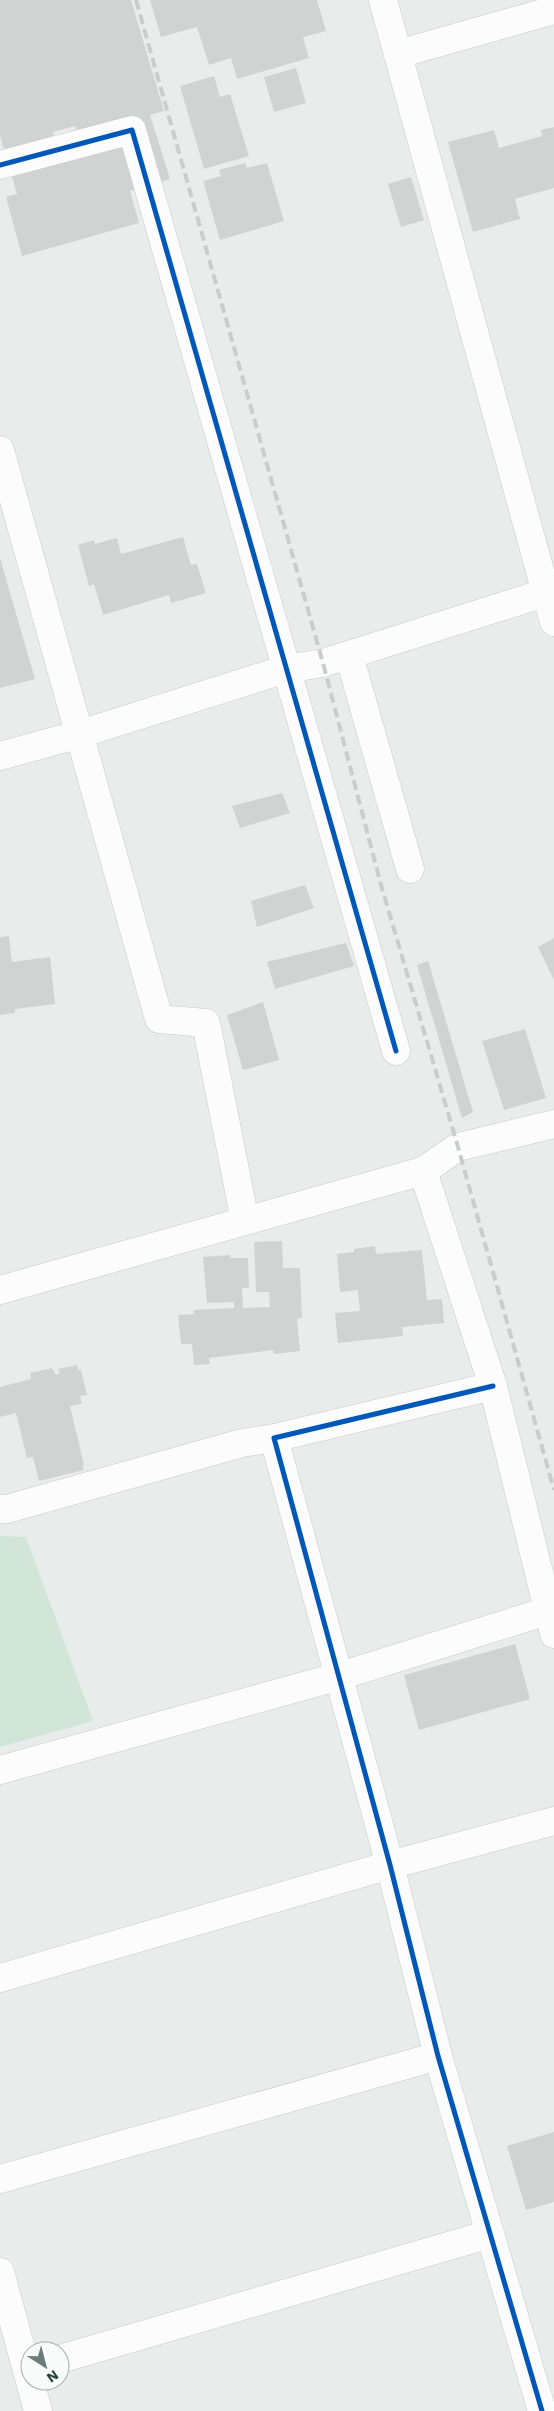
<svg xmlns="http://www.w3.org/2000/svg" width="554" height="2411" viewBox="0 0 554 2411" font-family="'Work Sans',sans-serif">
<rect width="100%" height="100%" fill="#e8edeb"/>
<!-- green -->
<polygon fill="#d1e6d8" points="0,1536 26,1537 93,1721 0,1747"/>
<!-- building -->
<g fill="#cfd4d2" fill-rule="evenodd">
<path d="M0,0H131L164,111L150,115L170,179L130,191L139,223L22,256L6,197L17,194L0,136ZM75,126L79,139L57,146L53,132Z"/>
<polygon points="150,0 317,0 326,31 303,37 309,58 237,79 231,58 209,65 197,27 161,37"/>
<polygon points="296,68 306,103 274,112 264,77"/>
<polygon points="214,76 220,97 230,94 249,156 204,169 180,86"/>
<polygon points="554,127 554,188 515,199 520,219 473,232 448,142 494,130 499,148 542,136 541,130"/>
<polygon points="245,163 247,168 267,163 284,221 220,240 203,181 221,176 219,170"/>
<polygon points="411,177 424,220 401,227 388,184"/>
<polygon points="183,537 191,565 197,564 206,593 171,603 169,595 103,615 94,584 89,586 78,545 94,540 95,544 117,538 121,554"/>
<polygon points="0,558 35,679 0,688"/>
<polygon points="282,793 290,813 240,828 232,806"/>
<polygon points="305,885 314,908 257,927 251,901"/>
<polygon points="9,936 12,962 50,957 55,1004 15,1009 15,1013 0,1015 0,937"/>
<polygon points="554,938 554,980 538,947"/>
<polygon points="346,943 354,966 275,989 267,962"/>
<polygon points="428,961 473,1112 462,1118 417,965"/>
<polygon points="263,1002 279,1060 243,1070 227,1015"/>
<polygon points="525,1029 546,1098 504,1110 482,1041"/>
<polygon points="282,1241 283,1268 300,1268 302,1318 297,1319 300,1351 274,1354 273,1350 209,1358 210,1364 194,1365 192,1344 181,1344 178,1315 194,1314 194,1310 234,1308 234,1302 207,1303 203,1257 230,1255 230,1258 248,1258 249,1288 242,1288 243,1308 270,1307 269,1292 256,1292 254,1242"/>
<polygon points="375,1246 376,1254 422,1250 427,1300 442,1299 444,1323 402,1327 403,1336 338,1343 335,1313 360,1311 358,1290 340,1292 337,1254 354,1252 354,1249"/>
<polygon points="77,1365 78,1370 81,1370 87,1395 80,1396 82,1404 70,1406 84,1465 82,1466 84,1470 39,1481 33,1457 27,1458 16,1413 0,1417 0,1387 31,1379 30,1373 52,1368 56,1375 60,1373 58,1369"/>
<polygon points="515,1644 530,1699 419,1730 404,1675"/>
<polygon points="554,2132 554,2202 526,2210 507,2146"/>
</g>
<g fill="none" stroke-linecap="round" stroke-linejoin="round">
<!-- minor casing -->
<g stroke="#c5cac8" stroke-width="29">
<g id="minor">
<polyline points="383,0 554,622"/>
<polyline points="398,54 554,10"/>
<polyline points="0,165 132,130 396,1051"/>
<polyline points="0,450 159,1019 206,1023 245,1221"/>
<polyline points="349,655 410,869"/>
<polyline points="0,756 80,734 286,669 323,663 554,590"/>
<polyline points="554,1124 458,1147 423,1171 493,1386 554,1634"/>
<polyline points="0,1290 423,1171"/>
<polyline points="493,1386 274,1438 390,1865 438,2056 542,2411"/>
<polyline points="0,1509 7,1509 242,1443 274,1438"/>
<polyline points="0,1770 340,1676 547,1611"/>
<polyline points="0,1978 390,1865 554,1821"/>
<polyline points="0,2179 438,2056"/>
<polyline points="0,2272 38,2411"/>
<polyline points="60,2359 490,2234"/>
</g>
</g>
<!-- minor -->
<use href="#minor" stroke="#fcfcfc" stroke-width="28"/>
<!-- rail -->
<polyline stroke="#c9cdcc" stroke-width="4" stroke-dasharray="10 5" stroke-linecap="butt" points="136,0 323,663 381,885 458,1147 554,1490"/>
<!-- cycleway casing -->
<g stroke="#f7fbf9" stroke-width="8">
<g id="cycleway">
<polyline points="0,165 132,130 396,1051"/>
<polyline points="493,1386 274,1438 390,1865 438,2056 542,2411"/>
</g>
</g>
<!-- cycleway -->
<use href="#cycleway" stroke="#0057b8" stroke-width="5"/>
</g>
<!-- north arrow -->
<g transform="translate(45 2366) rotate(144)"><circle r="24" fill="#f7fbf9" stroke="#a3b1ad"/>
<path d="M0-4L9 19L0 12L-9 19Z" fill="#697e78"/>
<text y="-8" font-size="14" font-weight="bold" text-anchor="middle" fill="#24423a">N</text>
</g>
</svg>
